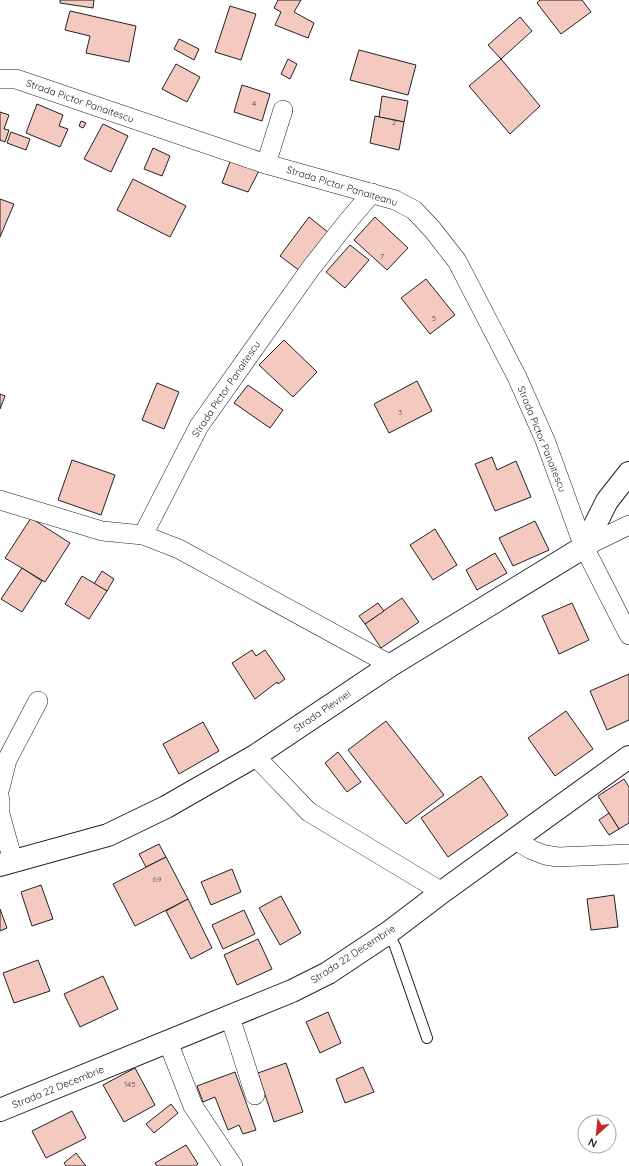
<svg xmlns="http://www.w3.org/2000/svg" width="629" height="1166" viewBox="0 0 629 1166" font-family="Quicksand,sans-serif">
<rect width="100%" height="100%" fill="#fff"/>
<!-- building -->
<g fill="#f3c9c0" stroke="#222">
<polygon points="60,0 94,0 93,8 60,3"/>
<polygon points="278,0 301,0 294,12 314,23 308,38 275,25 281,12 274,8"/>
<polygon points="540,0 582,0 591,12 561,34 537,3"/>
<polygon points="230,6 256,14 241,60 215,52"/>
<polygon points="70,11 136,26 129,62 86,53 90,36 65,30"/>
<polygon points="520,17 532,31 501,59 488,45"/>
<polygon points="179,39 199,49 194,60 174,49"/>
<polygon points="359,50 416,65 408,95 350,80"/>
<polygon points="288,59 297,64 290,79 281,74"/>
<polygon points="501,59 540,106 510,134 469,86"/>
<polygon points="176,64 200,77 187,102 162,89"/>
<polygon points="242,85 270,94 262,121 234,112"/>
<polygon points="382,96 408,101 404,122 379,117"/>
<polygon points="37,104 63,115 59,126 68,129 60,147 26,133"/>
<polygon points="0,112 9,115 4,129 9,130 5,142 0,140"/>
<polygon points="375,116 404,122 399,150 370,143"/>
<polygon points="81,121 86,123 83,128 79,126"/>
<polygon points="103,124 128,136 111,172 84,159"/>
<polygon points="11,132 30,139 26,150 7,143"/>
<polygon points="153,148 170,156 162,176 144,169"/>
<polygon points="231,159 261,167 248,192 222,183"/>
<polygon points="133,179 186,206 170,237 117,210"/>
<polygon points="0,199 14,204 0,237"/>
<polygon points="309,217 329,233 300,271 280,256"/>
<polygon points="375,217 408,248 387,270 354,240"/>
<polygon points="350,245 369,260 345,288 326,272"/>
<polygon points="426,279 455,315 430,334 401,298"/>
<polygon points="284,340 317,372 293,397 259,365"/>
<polygon points="417,381 432,411 389,433 374,404"/>
<polygon points="157,383 179,392 164,429 142,420"/>
<polygon points="248,385 283,410 270,428 234,403"/>
<polygon points="0,394 5,396 0,409"/>
<polygon points="492,457 497,470 516,461 531,497 495,511 475,464"/>
<polygon points="72,460 115,475 101,515 58,500"/>
<polygon points="31,518 70,543 45,582 5,558"/>
<polygon points="535,521 549,550 513,566 499,538"/>
<polygon points="435,529 457,565 433,580 410,545"/>
<polygon points="495,553 507,573 477,590 466,570"/>
<polygon points="22,568 42,581 22,612 1,599"/>
<polygon points="102,571 114,579 107,591 94,584"/>
<polygon points="82,576 107,591 89,619 65,604"/>
<polygon points="402,598 419,622 381,648 365,624"/>
<polygon points="378,603 384,611 365,624 359,616"/>
<polygon points="572,603 589,640 559,654 542,616"/>
<polygon points="252,650 256,656 265,650 285,679 278,684 277,682 255,699 232,663"/>
<polygon points="629,674 629,720 607,730 590,691"/>
<polygon points="566,711 593,749 555,776 528,738"/>
<polygon points="386,721 444,795 406,824 348,750"/>
<polygon points="203,722 219,751 179,774 163,744"/>
<polygon points="338,752 361,782 347,792 325,763"/>
<polygon points="481,776 508,815 448,857 421,818"/>
<polygon points="624,779 629,787 629,823 619,829 598,796"/>
<polygon points="609,813 619,829 609,835 599,820"/>
<polygon points="159,844 166,857 146,867 139,854"/>
<polygon points="166,857 188,899 135,926 113,884"/>
<polygon points="232,869 241,892 211,905 201,882"/>
<polygon points="41,885 53,919 32,926 21,892"/>
<polygon points="614,895 618,927 591,930 587,899"/>
<polygon points="281,896 301,933 280,945 259,908"/>
<polygon points="188,899 212,948 191,959 166,911"/>
<polygon points="0,909 7,928 0,931"/>
<polygon points="244,910 255,934 223,949 212,925"/>
<polygon points="258,939 272,969 237,985 224,955"/>
<polygon points="38,960 50,991 14,1003 3,973"/>
<polygon points="103,976 118,1009 80,1027 64,994"/>
<polygon points="328,1012 341,1043 320,1053 306,1022"/>
<polygon points="286,1063 303,1112 274,1122 258,1073"/>
<polygon points="363,1067 374,1092 345,1103 336,1079"/>
<polygon points="135,1068 155,1105 124,1122 103,1085"/>
<polygon points="235,1072 256,1130 243,1134 239,1125 228,1130 215,1097 203,1102 197,1086"/>
<polygon points="171,1104 178,1113 154,1133 146,1124"/>
<polygon points="72,1111 86,1138 46,1158 32,1131"/>
<polygon points="186,1145 198,1164 195,1166 157,1166 155,1163"/>
<polygon points="76,1153 86,1166 66,1166 64,1163"/>
</g>
<g fill="none" stroke-linecap="round" stroke-linejoin="round">
<!-- service casing -->
<g stroke="#222" stroke-width="12">
<polyline id="service" points="388,933 395,946 427,1038"/>
</g>
<!-- minor casing -->
<g stroke="#222" stroke-width="20">
<g id="minor">
<polyline points="0,79 16,79 266,164 395,200 414,210 432,229 457,261 517,377 545,440 584,547 629,635"/>
<polyline points="266,164 283,110"/>
<polyline points="0,500 102,531 143,535 179,549 391,665"/>
<polyline points="143,535 199,426 311,268 348,221 372,193"/>
<polyline points="584,547 629,525"/>
<polyline points="255,756 309,812 442,892"/>
<polyline points="0,788 7,760 38,701"/>
<polyline points="0,799 0,814 13,861"/>
<polyline points="515,840 532,850 545,855 558,857 629,854"/>
<polyline points="230,1017 255,1095"/>
<polyline points="168,1042 193,1106 233,1166"/>
</g>
</g>
<!-- tertiary casing -->
<g stroke="#222" stroke-width="24">
<polyline id="tertiary" points="0,865 108,835 166,807 255,756 391,665 584,547 607,501 629,473"/>
</g>
<!-- primary casing -->
<g stroke="#222" stroke-width="24">
<polyline id="primary" points="0,1110 292,991 328,973 388,933 442,892 629,757"/>
</g>
<!-- service -->
<use href="#service" stroke="#fff" stroke-width="10"/>
<!-- minor -->
<use href="#minor" stroke="#fff" stroke-width="19"/>
<!-- tertiary -->
<use href="#tertiary" stroke="#fff" stroke-width="22"/>
<!-- primary -->
<use href="#primary" stroke="#fff" stroke-width="22"/>
</g>
<g text-anchor="middle" dominant-baseline="central" stroke-width="3" stroke-linejoin="round" paint-order="stroke">
<!-- number labels -->
<g font-size="8" fill="#564c4a">
<text x="254" y="103">4</text>
<text x="394" y="122">2</text>
<text x="382" y="256">7</text>
<text x="434" y="318">5</text>
<text x="400" y="412">3</text>
<text x="157" y="879">69</text>
<text x="130" y="1084">145</text>
</g>
<!-- street labels -->
<g font-size="10" fill="#222" stroke="#fff">
<text transform="translate(80 101) rotate(19)">Strada Pictor Panaitescu</text>
<text transform="translate(342 186) rotate(17)">Strada Pictor Panaiteanu</text>
<text transform="translate(226 389) rotate(-56)">Strada Pictor Panaitescu</text>
<text transform="translate(542 439) rotate(68)">Strada Pictor Panaitescu</text>
<text transform="translate(322 711) rotate(-34)">Strada Plevnei</text>
<text transform="translate(353 954) rotate(-33)">Strada 22 Decembrie</text>
<text transform="translate(58 1087) rotate(-22)">Strada 22 Decembrie</text>
</g>
</g>
<!-- north arrow -->
<g transform="translate(597 1134) rotate(207)"><circle r="19" fill="#ffffff" stroke="#a7a7a7"/>
<path d="M0-3L7 15L0 10L-7 15Z" fill="#c62828"/>
<text y="-6" font-size="11" font-weight="bold" text-anchor="middle" fill="#222222">N</text>
</g>
</svg>
